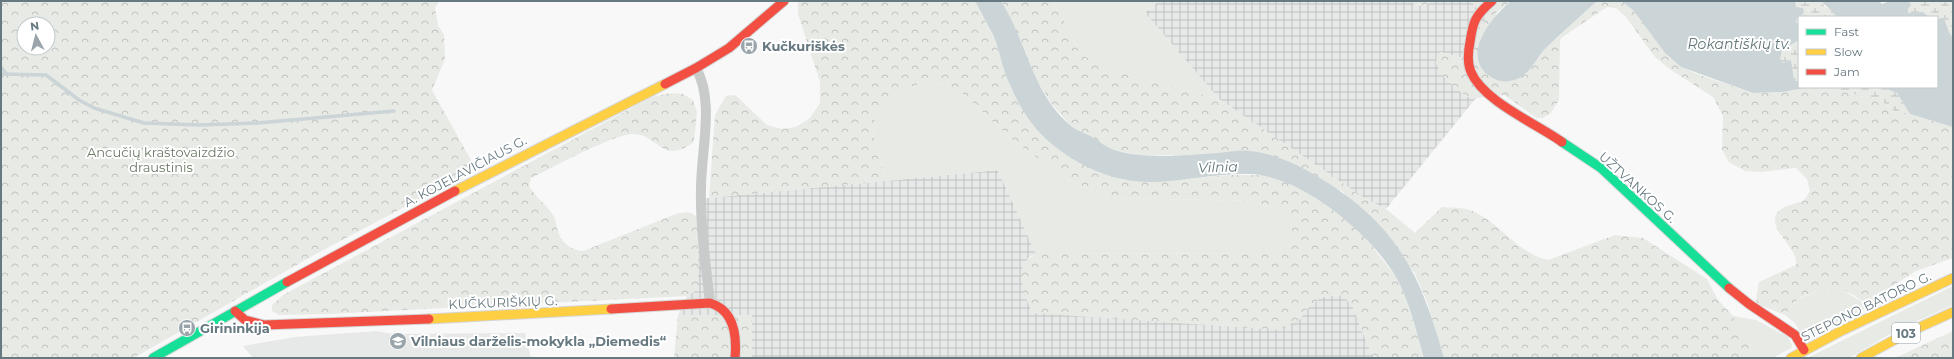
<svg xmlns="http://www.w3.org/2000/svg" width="1954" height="359" viewBox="0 0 1954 359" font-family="Montserrat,sans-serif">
<defs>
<pattern id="industrial-grid" width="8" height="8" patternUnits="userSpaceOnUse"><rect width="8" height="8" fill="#e7e9e8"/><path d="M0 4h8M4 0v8" fill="none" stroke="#bfc2c1"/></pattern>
<pattern id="forest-crowns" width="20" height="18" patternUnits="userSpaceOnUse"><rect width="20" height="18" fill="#e8eae6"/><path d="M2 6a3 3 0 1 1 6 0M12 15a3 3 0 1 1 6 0" fill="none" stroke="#c0c2c0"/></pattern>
<pattern id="wetland-marsh" width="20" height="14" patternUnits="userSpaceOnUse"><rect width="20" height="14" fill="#e8eae6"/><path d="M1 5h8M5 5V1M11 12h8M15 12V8" fill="none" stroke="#c0c2c0"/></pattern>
</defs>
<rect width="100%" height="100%" fill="#f8f8f8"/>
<!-- built -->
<polygon fill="#e7e9e8" points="376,331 393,334 525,333 531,358 253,358 243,346 295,337"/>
<!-- industrial -->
<g fill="url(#industrial-grid)">
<polygon points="1159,1 1410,1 1417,6 1426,5 1433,1 1471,1 1485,18 1475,40 1473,58 1457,57 1441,52 1439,72 1465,96 1476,98 1386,209 1366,199 1219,99 1145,13"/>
<polygon points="998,170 1036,254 1029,257 1022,269 1299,320 1308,308 1321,297 1342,295 1352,305 1373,358 752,358 752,315 678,315 687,296 695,291 698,199"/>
</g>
<!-- green -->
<g fill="#e8eae6">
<polygon points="1052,1 1159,1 1145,13 1219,99 1108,69 1080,54 1063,18"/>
<polygon points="926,82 943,84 962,93 1010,138 1065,178 1110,198 1254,201 1276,209 1290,222 1294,241 1274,253 1036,254 998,170 886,181 872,129 876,117 907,88"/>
<polygon points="1953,286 1953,305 1897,330 1849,358 1807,358"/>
<path d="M1838,289C1850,292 1860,304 1873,304L1811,339L1803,337L1795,323L1785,315L1798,299L1816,292Z"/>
<polygon points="1733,316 1756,320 1788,337 1792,345 1791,348 1773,358 1750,358 1753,351"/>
</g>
<!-- forest -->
<g fill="url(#forest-crowns)" fill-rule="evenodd">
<path d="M1,1H439L435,8L438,25L444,35L445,59L432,90L476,169L314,255L137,356L132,358H1ZM24,24H48V48H24Z"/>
<path d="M800,1H975L993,36L1011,88L1121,179L1151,182L1230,175H1264L1275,177L1308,193L1341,216L1362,233L1396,277L1406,298L1424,358H1373L1352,305L1342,295L1321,297L1308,308L1299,320L1279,330L1032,313C1025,293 1010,267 1036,254L1274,253L1294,241L1290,222L1276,209L1254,201L1110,198L1065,178L1010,138L962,93L943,84L926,82L907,88L876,117L872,129L886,181L709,198L715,115L726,96L735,95L767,125L782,129L796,127L810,118L820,103V82L798,14V3Z"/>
<path d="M1001,1H1052L1063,18L1080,54L1109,69L1219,99L1366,199L1386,209L1415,233L1442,207C1451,208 1462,207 1470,210C1499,221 1518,254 1548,260L1615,235L1643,238L1707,279L1718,300L1733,316L1753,351L1750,358H1444L1427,302L1414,272L1342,191L1172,155L1143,156L1113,150L1070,125L1051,103L1034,76L1007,11Z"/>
<polygon points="1410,1 1433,1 1426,5 1417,6"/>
<path d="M1471,1H1511L1496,13L1525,75L1544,50L1597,1H1621L1633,10L1665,53L1681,67L1697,74L1753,93L1783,92L1804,87H1829L1864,97H1877L1899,115L1910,114L1953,127V258L1916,271L1891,287L1873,304C1863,304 1857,296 1848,292C1837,287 1806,292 1797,300C1793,304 1789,310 1785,315L1758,304L1756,300L1759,282L1796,265C1798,247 1769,231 1776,215C1780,205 1794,205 1803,201C1806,199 1808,194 1810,191L1807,179L1796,168L1761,172L1745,171L1729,162L1722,150L1723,116L1713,97L1668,68L1654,56L1626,17L1616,8L1607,7L1561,38L1560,43L1559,100L1551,113L1543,118H1537L1504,95L1476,98L1465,96L1439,72L1436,63L1437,56L1441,52L1457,57L1473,58L1475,40L1485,18Z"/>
<path d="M670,93L683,94L693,100L697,112L694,142C661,166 659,134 633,134C611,135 554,167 531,178L529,186C535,197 552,209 555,219C556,221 556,225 557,228C560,241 569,250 583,251L676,214C686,212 691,211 698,218V282L695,291L687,296L327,314L279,315L272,311V305L283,295L652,97Z"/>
<polygon points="678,315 752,315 752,358 674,358"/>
<polygon points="1953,331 1953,358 1895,358"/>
</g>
<!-- wetland -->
<g fill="url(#wetland-marsh)">
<polygon points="1795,1 1822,2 1825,7 1831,9 1837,17 1799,17 1799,25 1796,22 1797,17 1804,13 1796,7"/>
<polygon points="1909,1 1953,1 1953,38 1949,32 1944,18 1938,20 1937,17 1929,17 1923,12 1911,14 1908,13 1908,9 1911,5"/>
<polygon points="1799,40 1799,84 1794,79 1791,60 1783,63 1779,59 1782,50"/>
<polygon points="1829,87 1882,87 1897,93 1910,114 1899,115 1877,97 1864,97"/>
</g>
<!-- water -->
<g fill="#cbd4d6">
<path d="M975,1H1001C1026,40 1032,93 1070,125C1076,130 1085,133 1092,137C1099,141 1106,147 1114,150C1147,160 1184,155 1218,153C1228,152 1240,150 1250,151C1277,154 1301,166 1323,180C1398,226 1421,276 1444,358H1424C1416,331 1410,303 1397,279C1373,235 1301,175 1249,174C1217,173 1185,181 1153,182C1117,183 1079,167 1052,144C1034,130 1020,108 1011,87C1003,71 1000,52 993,35C987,24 981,12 975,1Z"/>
<path d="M1511,1H1597C1580,17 1562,32 1545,49C1535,59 1530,76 1514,80C1504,83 1496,81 1488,75C1461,53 1493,16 1511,1Z"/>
<polygon points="1621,1 1795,1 1796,7 1803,8 1804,13 1797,18 1796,22 1799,25 1799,40 1782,50 1780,59 1783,63 1791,60 1794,79 1799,84 1799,87 1803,88 1783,92 1753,93 1681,67 1665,53 1633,10"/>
<path d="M1820,1H1879L1882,4L1890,1H1909L1911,5L1908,9V13L1923,12L1929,17H1837C1832,11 1825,4 1820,1Z"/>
<polygon points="1944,18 1949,32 1953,38 1953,127 1910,114 1897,93 1882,87 1937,87 1937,19"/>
</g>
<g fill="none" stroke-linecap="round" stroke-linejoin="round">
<!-- stream -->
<g stroke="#cbd4d6" stroke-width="3.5">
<polyline points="1,67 6,73"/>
<polyline points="1,74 46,75 79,100 94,108 144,123 200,125 258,123 394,111"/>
</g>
<!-- fast casing -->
<g stroke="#d4d5d6" stroke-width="11">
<g id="fast">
<polyline points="1562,142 1601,168 1729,288"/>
<polyline points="153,358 287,282"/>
</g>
</g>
<!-- slow casing -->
<g stroke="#d4d5d6" stroke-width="11">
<g id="slow">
<polyline points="455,191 665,84"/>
<polyline points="429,319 611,309"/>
<polyline points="1791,358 1841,331 1953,278"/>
<polyline points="1861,358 1907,333 1953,312"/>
</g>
</g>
<!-- jam casing -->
<g stroke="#d4d5d6" stroke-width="11">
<g id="jam">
<path d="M1492,1C1475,16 1473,21 1470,42C1468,52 1467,63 1471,72C1483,101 1537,124 1562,142"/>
<polyline points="665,84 696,68 729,48 784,1"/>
<polyline points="287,282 455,191"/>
<polyline points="1729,288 1749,304 1795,335 1804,350"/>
<path d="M611,309L710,303C734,310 737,336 735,358"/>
<polyline points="235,311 245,320 264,325 429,319"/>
</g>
</g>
<!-- street -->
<path stroke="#c9cbcb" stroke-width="10" d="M696,68C715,101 701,150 701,188C700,226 706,265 710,303"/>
<!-- fast -->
<use href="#fast" stroke="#16e098" stroke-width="9"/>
<!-- slow -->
<use href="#slow" stroke="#ffcf43" stroke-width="9"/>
<!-- jam -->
<use href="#jam" stroke="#f24e42" stroke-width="9"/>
</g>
<!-- icons -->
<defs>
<g id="bus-disc" transform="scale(0.9)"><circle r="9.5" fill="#99a5aa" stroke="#fff"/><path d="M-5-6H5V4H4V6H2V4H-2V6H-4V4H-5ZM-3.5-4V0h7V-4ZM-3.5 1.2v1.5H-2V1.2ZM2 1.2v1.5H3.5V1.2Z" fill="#fff"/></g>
<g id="school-disc" transform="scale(0.9)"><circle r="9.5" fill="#99a5aa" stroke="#fff"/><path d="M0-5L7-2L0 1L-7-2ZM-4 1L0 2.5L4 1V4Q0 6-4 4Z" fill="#fff"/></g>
</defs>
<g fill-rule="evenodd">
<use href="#bus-disc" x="749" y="46"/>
<use href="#bus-disc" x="187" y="328"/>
<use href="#school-disc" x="398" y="341"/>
</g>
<g text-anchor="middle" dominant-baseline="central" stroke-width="4" stroke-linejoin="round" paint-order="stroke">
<!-- shield labels -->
<rect fill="#fff" stroke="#94a0a6" stroke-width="1" x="1892" y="323" width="28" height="20" rx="3"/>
<g font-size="12" font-weight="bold" fill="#667880">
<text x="1906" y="333">103</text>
</g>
<!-- poi labels -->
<g font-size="13" font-weight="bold" fill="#667880" stroke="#fff" text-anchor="start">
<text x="762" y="46">Kučkuriškės</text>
<text x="200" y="328">Girininkija</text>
<text x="411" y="341">Vilniaus darželis-mokykla „Diemedis“</text>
</g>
<!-- park labels -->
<g font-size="13" fill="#6a7965" stroke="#fff">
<text x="161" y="152">Ancučių kraštovaizdžio<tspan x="161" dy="15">draustinis</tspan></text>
</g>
<!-- street labels -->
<g font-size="13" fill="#667880" stroke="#fff">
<text transform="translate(465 171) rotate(-28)">A. KOJELAVIČIAUS G.</text>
<text transform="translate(1638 187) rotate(42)">UŽTVANKOS G.</text>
<text transform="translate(503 302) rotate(-2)">KUČKURIŠKIŲ G.</text>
<text transform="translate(1866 306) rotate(-26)">STEPONO BATORO G.</text>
</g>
<!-- water labels -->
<g font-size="14" font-style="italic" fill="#61767a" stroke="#fff">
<text x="1739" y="44">Rokantiškių tv.</text>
<text transform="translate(1218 167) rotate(-2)">Vilnia</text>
</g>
</g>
<!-- border -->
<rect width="1954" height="359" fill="none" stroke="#667880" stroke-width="4"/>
<!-- legend -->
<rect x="1798" y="16" width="140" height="72" fill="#ffffff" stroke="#c2c9cc"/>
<rect x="1806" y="29" width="20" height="6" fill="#16e098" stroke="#c2c9cc"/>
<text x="1834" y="36" font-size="12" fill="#667880">Fast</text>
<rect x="1806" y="49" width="20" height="6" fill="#ffcf43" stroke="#c2c9cc"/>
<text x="1834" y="56" font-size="12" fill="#667880">Slow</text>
<rect x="1806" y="69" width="20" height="6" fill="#f24e42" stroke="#c2c9cc"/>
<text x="1834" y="76" font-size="12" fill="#667880">Jam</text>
<!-- north arrow -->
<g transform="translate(36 36) rotate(353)"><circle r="19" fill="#ffffff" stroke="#c2c9cc"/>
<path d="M0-3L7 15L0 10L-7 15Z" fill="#99a5aa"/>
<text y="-6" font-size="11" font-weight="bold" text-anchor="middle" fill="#667880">N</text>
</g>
</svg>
